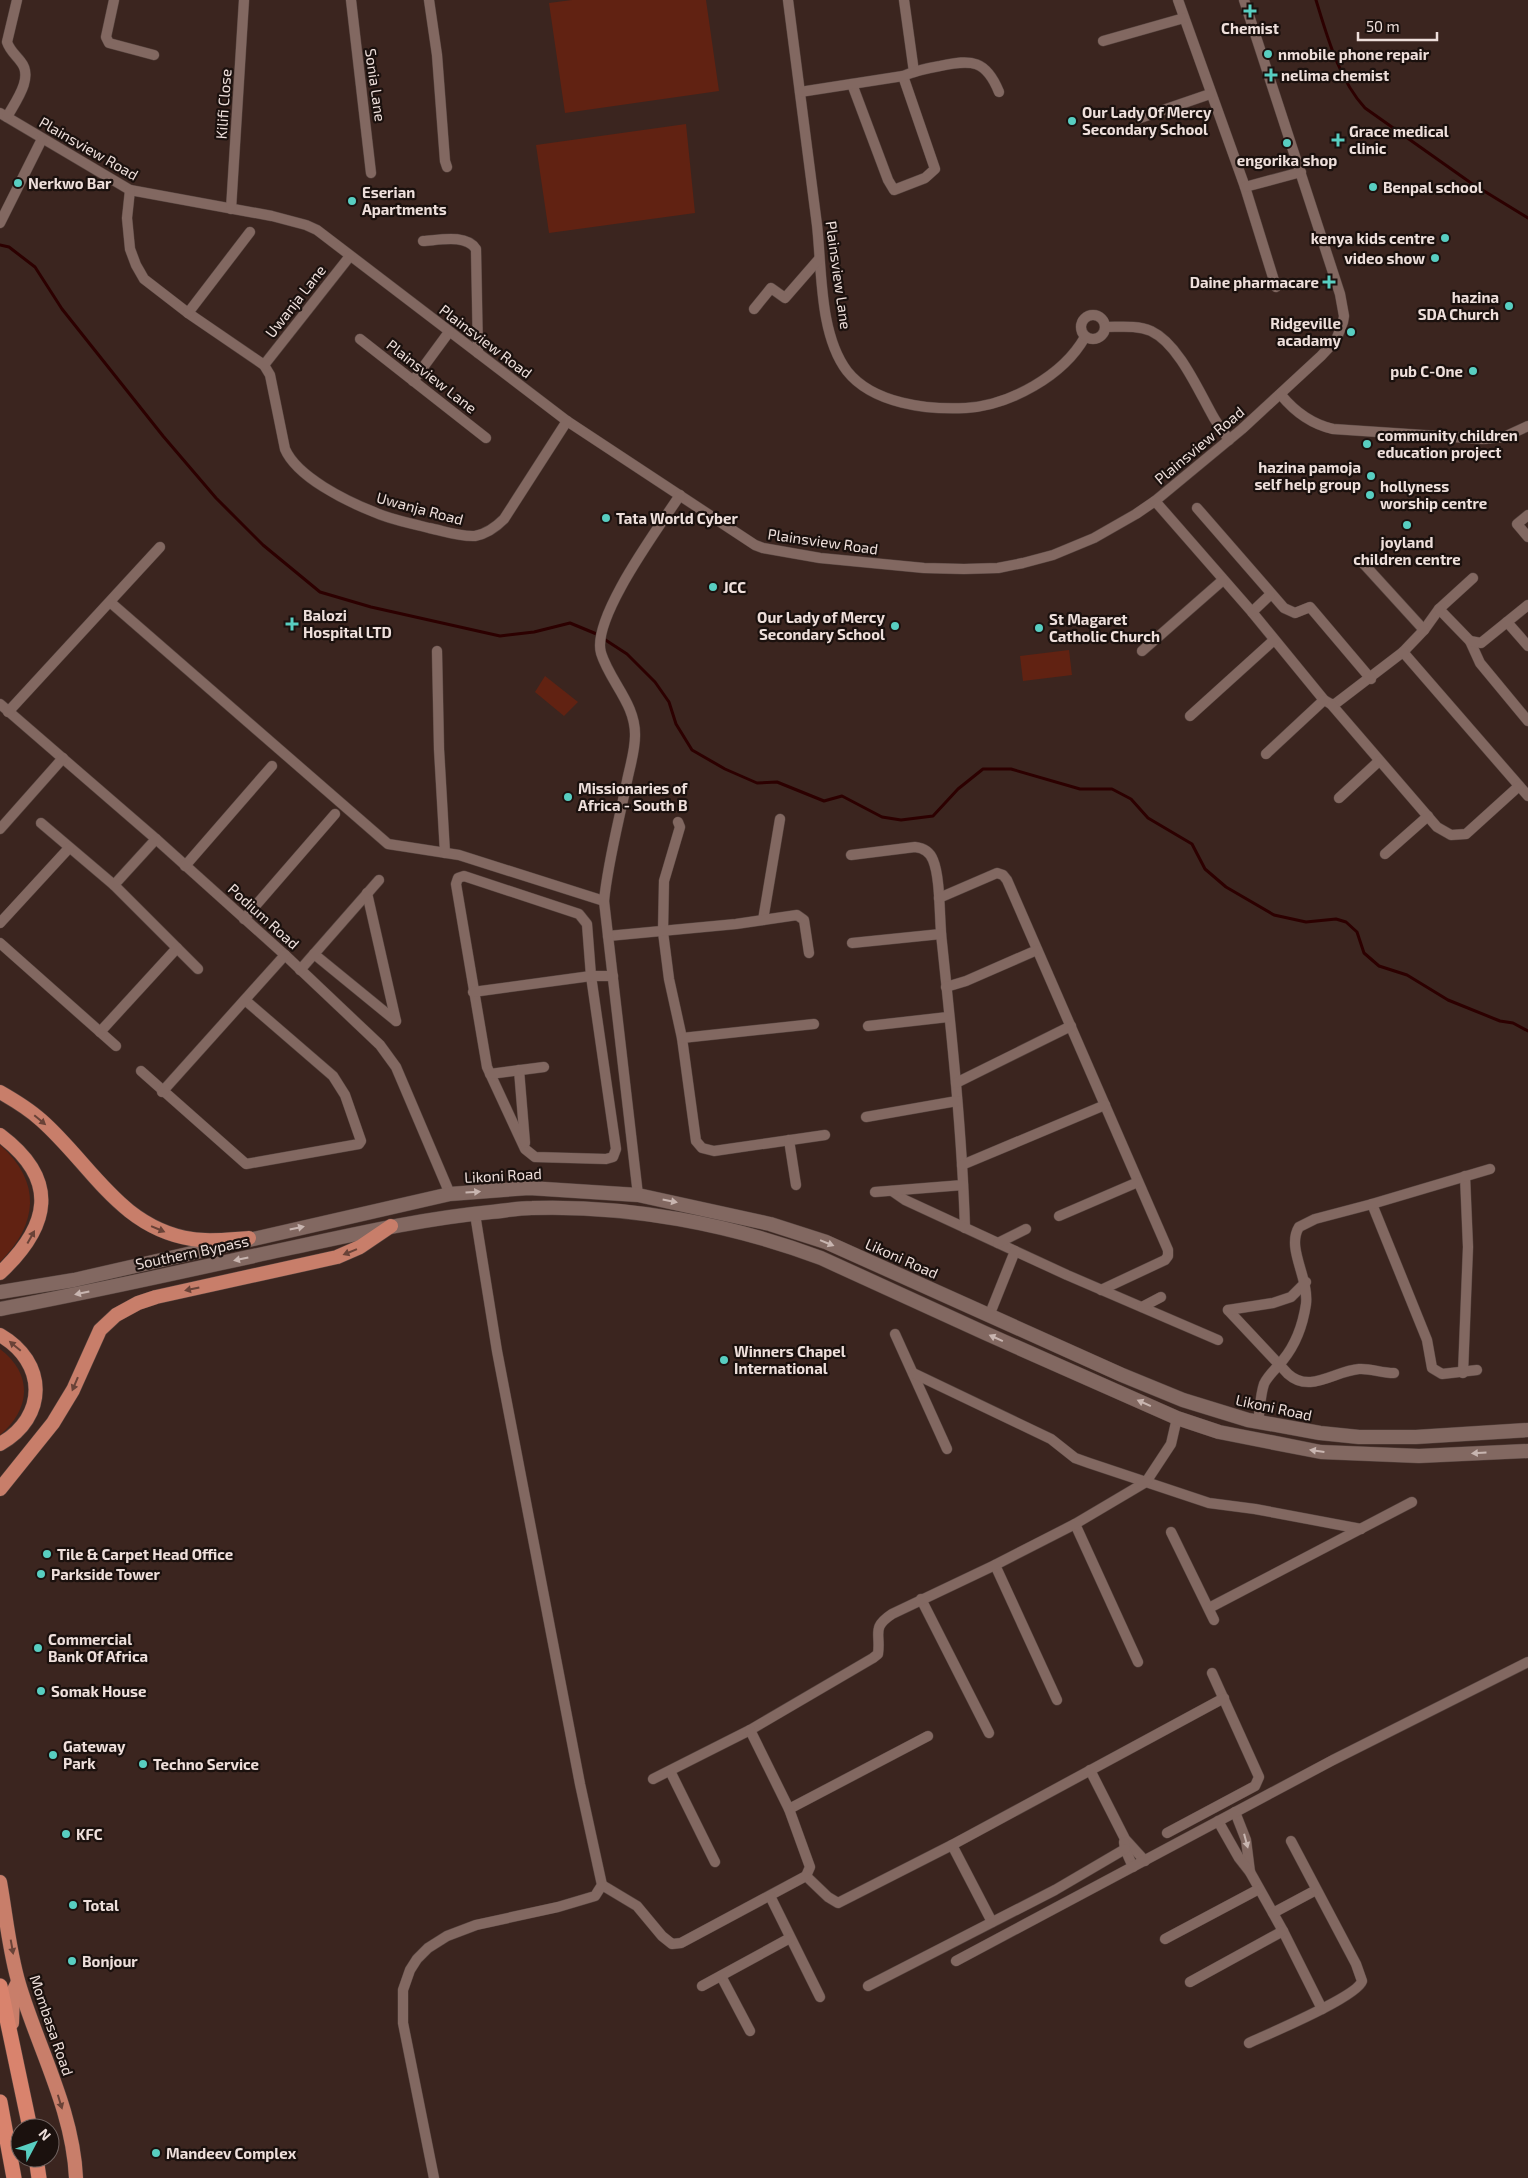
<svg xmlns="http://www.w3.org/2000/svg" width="1528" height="2178" viewBox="0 0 1528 2178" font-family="'Exo 2',sans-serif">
<rect width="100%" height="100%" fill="#3b251f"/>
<!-- green -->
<g fill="#612212">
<polygon points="572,0 706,0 719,91 565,113 549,3"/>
<polygon points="686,124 695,213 549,233 536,145"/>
<polygon points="1069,650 1072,675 1023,681 1020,656"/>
<polygon points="545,676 578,702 564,716 535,692"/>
<path d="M0,1145C42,1182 38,1224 0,1262Z"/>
<path d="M0,1349C33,1374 31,1409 0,1435Z"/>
</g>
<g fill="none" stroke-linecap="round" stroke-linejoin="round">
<!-- stream -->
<g stroke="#2c0000" stroke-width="3">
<path d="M1316,0C1327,36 1339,80 1365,108L1471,183L1528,218"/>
<polyline points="0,245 9,247 35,267 62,309 163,436 216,498 263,545 320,592 371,607 500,636 534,632 570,623 599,635"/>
<polyline points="604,639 627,654 655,682 669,702 676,724 692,750 725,769 757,783 777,782 824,801 842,796 882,817 901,820 933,816 958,789 983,769 1011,769 1080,789 1112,789 1131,799 1148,818 1192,844 1205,869 1226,887 1274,915 1306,922 1336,919 1346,922 1357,932 1364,953 1379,966 1407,975 1448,1000 1500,1021 1513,1023 1528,1031"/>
</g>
<!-- minor casing -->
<g stroke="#56443f" stroke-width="11">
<g id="minor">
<polyline points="114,0 106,37 109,43 154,55"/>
<polyline points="351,0 371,173"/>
<polyline points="429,0 437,55 445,161 447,167"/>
<path d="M788,0C798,75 808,150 817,225C822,269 819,334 847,371C873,404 928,410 966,408C1010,405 1063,376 1085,337"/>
<polyline points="904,0 914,72"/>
<polyline points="1178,0 1245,187 1276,287"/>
<polyline points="1103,41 1184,18"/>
<polyline points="852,84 888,180 894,190 925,178 935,169 903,76"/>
<path d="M800,92L903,76C915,71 928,68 940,66C972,59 986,60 999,92"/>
<polyline points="0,113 130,190 272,216 306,225 317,230 567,421 755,545 763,548 820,558 924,568 964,569 998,568 1023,563 1053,555 1094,538 1136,514 1155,501 1242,429 1321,356 1336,340 1343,322 1344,316 1340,294 1244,0"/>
<path d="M7,117C15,102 34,78 21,62C16,55 10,51 7,42L17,0"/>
<polyline points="1140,118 1210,94"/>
<polyline points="1245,187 1301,172"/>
<path d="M130,190L127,218L130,249L136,265L144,279L188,313L264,365L270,375L285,449C297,477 346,501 374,512C391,520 411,523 429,528C444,531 460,537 475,536C486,534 496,527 504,519L567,421"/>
<polyline points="231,209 244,0"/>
<polyline points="0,223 42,139"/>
<path d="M423,241C440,240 466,234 476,249L478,353"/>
<polyline points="754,309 771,288 785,298 819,259"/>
<polyline points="188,313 250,232"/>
<circle cx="1093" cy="327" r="12"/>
<path d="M1105,327C1121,327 1137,325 1151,331C1179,344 1199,392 1214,418C1218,425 1224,432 1229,440"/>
<polyline points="360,339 486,438"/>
<polyline points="264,365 350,256"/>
<polyline points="413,381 449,332"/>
<path d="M1281,395C1295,412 1311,424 1333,429L1483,439L1504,437L1528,426"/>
<polyline points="1155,501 1252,612 1324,700 1331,704 1335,704 1403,652 1424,630 1439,609 1473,578"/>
<polyline points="1197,508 1284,608 1295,613 1310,607 1371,679"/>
<polyline points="1528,515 1517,524 1528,537"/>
<polyline points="1362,562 1424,630"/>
<polyline points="110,602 388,844 459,855 604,901"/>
<polyline points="1439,609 1470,641 1480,663 1528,721"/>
<polyline points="1252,612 1270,595"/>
<polyline points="1507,622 1528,646"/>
<polyline points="1470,641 1481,643 1528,605"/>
<polyline points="437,651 439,749 445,853"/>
<polyline points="1142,651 1223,580"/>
<polyline points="1403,652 1528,796"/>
<polyline points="0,704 156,839 285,955 380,1045 396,1067 450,1194"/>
<polyline points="1331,704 1437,827 1451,835 1466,834 1519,786"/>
<polyline points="8,712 160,547"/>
<polyline points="1190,716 1274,640"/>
<polyline points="1266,754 1324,700"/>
<polyline points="1339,798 1379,761"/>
<polyline points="678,822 680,827 664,881 663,932 669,979 682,1038 696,1141 702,1148 714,1151 825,1135"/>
<polyline points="41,823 114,885"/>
<polyline points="0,829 63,758"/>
<polyline points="156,839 114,885 198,969"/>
<polyline points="1385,854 1428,816"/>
<path d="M851,855L915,847C923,848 930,852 933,860C941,879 939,921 942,943C952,1038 962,1133 965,1228"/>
<polyline points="185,866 272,766"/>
<polygon points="464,876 579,914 587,924 591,976 616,1149 613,1157 606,1159 535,1157 525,1149 487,1067 456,884 458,878"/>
<polyline points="367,893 396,1021"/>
<polyline points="939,898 997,873 1003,875 1007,880 1168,1250 1168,1256 1165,1260 1101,1290"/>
<polyline points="244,919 335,814"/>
<polyline points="763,920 780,819"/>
<polyline points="0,923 69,848"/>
<polyline points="608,936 736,924 797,915 804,920 809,953"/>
<polyline points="0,943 116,1046"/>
<polyline points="852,943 941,934"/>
<polyline points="314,954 396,1021"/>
<polyline points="300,970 379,880"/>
<polyline points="946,987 966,981 1037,950"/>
<polyline points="473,992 591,976 613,976"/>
<polyline points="868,1026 948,1017"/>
<polyline points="100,1032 177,948"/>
<polyline points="682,1038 814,1024"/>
<polyline points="519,1070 525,1143"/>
<polyline points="141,1071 246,1164 359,1144 361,1141 345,1095 333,1076 245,1000"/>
<polyline points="490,1074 544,1067"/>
<polyline points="956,1083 1071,1026"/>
<polyline points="162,1092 285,955"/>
<polyline points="866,1117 957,1101"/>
<polyline points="789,1140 796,1185"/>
<polyline points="962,1165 1105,1105"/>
<polyline points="892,1191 905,1200 1067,1275 1218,1340"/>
<polyline points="875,1192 963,1185"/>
<path d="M638,1195L604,901C608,861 619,821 627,781C630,766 635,751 635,736C636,704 610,682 601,653C591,618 660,526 680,495"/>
<polyline points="1372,1204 1427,1340 1432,1368 1442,1374 1477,1370"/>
<polyline points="1059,1216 1138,1182"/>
<polyline points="998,1243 1026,1229"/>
<polyline points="1142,1307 1161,1297"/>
<path d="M1228,1310L1288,1374C1310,1394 1334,1371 1359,1369C1370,1368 1381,1373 1394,1373"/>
<polyline points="1228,1310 1273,1303 1291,1297 1306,1282"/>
<polyline points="989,1316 1015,1251"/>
<polyline points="895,1334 947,1449"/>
<polyline points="913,1373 1051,1439 1075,1458 1089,1463 1209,1503 1255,1509 1361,1529"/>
<polyline points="1463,1373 1468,1247 1465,1176"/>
<path d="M1258,1422C1260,1410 1260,1396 1264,1384C1268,1375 1277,1368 1283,1360C1296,1344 1303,1324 1306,1304C1309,1277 1286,1248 1299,1227L1315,1219L1372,1204L1490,1169"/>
<polyline points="1075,1524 1138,1662"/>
<polyline points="1171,1532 1214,1620"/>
<polyline points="995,1565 1057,1700"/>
<polyline points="921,1599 989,1733"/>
<polyline points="1209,1608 1412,1502"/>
<polyline points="1090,1770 1125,1839 1145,1861"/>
<polyline points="670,1771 715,1862"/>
<path d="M653,1779L750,1730L873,1658L878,1654C881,1633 871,1628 892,1614L995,1565L1075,1524L1146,1482L1171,1444L1177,1418"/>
<polyline points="789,1809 928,1736"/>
<polyline points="1235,1812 1246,1840 1250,1872"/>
<polyline points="1218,1821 1239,1858 1250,1872 1283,1931 1322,2009"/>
<polyline points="1167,1833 1255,1786 1259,1777 1212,1673"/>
<polyline points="1124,1842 1125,1849 1133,1867"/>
<polyline points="952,1845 992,1922"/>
<polyline points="806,1876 828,1897 838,1903 952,1845 1224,1698"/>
<polyline points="602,1885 637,1906 662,1936 672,1944 681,1943 806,1876 810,1867 789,1809 750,1730"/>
<polyline points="770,1896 820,1997"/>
<polyline points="1273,1913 1316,1890"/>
<polyline points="1165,1939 1259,1889"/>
<polyline points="956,1961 1333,1760 1528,1662"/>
<polyline points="721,1976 750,2031"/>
<polyline points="1190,1982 1283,1931"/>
<polyline points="702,1986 790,1938"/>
<polyline points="868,1986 1055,1890 1125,1849"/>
<path d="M1249,2043C1268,2034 1357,1997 1362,1981L1356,1964L1291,1841"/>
<polyline points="434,2178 403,2023 403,1990 410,1970 417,1959 428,1948 447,1936 476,1925 558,1907 595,1896 602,1885 580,1784 497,1351 475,1214"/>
</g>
</g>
<!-- secondary casing -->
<g stroke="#56443f" stroke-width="15">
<g id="secondary">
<polyline points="0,1292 74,1280 450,1194 529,1188 638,1195 770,1224 826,1242 1122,1375 1183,1400 1248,1420 1320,1433 1359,1437 1416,1437 1528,1430"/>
<path d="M0,1309C103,1290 206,1266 309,1244C369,1231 429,1218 491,1212C504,1211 518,1208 532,1208C629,1205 730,1224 821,1258L985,1333L1177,1418L1219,1432L1321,1452L1419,1456L1528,1451"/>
</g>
</g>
<!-- trunk casing -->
<g stroke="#56443f" stroke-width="15">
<g id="trunk">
<path d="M0,1092C14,1100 29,1109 41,1120C91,1164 120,1228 192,1239C211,1242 231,1239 249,1238"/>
<path d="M0,1135C60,1180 50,1226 0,1273"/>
<path d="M0,1335C47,1362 48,1417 0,1444"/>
<polyline points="0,1489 53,1423 73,1390 100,1330 116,1315 138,1303 156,1297 337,1257 360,1247 391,1226"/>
<path d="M0,1882C6,1915 9,1951 19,1984C38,2048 73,2110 76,2178"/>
<polyline points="12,2023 13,1992 18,1982"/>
</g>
</g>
<!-- motorway casing -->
<g stroke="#56443f" stroke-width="16">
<g id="motorway">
<polyline points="0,1986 30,2128"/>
<polyline points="0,2102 14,2178"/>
<polyline points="36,2158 39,2178"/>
</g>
</g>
<!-- minor -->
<use href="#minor" stroke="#826861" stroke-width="10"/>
<!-- secondary -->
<use href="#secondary" stroke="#826861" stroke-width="14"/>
<!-- trunk -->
<use href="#trunk" stroke="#c87e6a" stroke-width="14"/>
<!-- motorway -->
<use href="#motorway" stroke="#d9836d" stroke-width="15"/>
</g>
<!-- one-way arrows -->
<defs><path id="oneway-solid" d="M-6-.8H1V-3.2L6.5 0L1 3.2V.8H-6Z" transform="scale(1.25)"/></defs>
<g fill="#694237">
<use href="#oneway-solid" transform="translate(40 1120) rotate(40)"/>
<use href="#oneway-solid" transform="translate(158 1229) rotate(23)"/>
<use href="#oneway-solid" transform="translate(31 1237) rotate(-61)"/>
<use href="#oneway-solid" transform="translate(350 1252) rotate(158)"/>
<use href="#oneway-solid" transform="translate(192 1289) rotate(168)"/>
<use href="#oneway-solid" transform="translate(15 1346) rotate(-140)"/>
<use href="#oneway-solid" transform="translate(75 1384) rotate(113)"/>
<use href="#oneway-solid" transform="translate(12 1947) rotate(80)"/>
<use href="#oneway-solid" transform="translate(60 2102) rotate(73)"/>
</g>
<g fill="#c8b5b0">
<use href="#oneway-solid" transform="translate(473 1192) rotate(-4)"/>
<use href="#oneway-solid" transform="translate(670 1201) rotate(11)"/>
<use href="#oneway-solid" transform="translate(297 1228) rotate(-12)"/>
<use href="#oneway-solid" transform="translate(827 1243) rotate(22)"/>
<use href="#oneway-solid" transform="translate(241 1259) rotate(168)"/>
<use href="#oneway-solid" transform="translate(82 1293) rotate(168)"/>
<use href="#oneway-solid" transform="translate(996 1338) rotate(-156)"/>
<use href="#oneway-solid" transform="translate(1144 1403) rotate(-156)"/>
<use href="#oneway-solid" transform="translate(1317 1451) rotate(-172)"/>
<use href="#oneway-solid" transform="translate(1479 1453) rotate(177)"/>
<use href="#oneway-solid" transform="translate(1246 1841) rotate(75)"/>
</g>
<!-- markers -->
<g fill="#58cec1" stroke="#1b110e" stroke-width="2">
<path d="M1247.5 3.5h5v5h5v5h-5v5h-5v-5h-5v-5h5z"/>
<circle cx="1268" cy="54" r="5"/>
<path d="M1268.5 67.5h5v5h5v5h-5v5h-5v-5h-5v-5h5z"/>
<circle cx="1072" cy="121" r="5"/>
<path d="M1335.5 132.5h5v5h5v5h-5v5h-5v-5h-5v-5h5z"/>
<circle cx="1287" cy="143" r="5"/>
<circle cx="18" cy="183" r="5"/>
<circle cx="1373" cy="187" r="5"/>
<circle cx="352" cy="201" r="5"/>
<circle cx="1445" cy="238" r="5"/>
<circle cx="1435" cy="258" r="5"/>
<path d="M1326.5 274.5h5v5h5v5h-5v5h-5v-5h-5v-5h5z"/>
<circle cx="1509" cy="306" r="5"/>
<circle cx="1351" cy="332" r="5"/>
<circle cx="1473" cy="371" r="5"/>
<circle cx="1367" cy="444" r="5"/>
<circle cx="1371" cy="476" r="5"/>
<circle cx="1370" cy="495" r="5"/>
<circle cx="606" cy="518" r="5"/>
<circle cx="1407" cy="525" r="5"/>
<circle cx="713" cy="587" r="5"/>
<path d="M289.5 616.5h5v5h5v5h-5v5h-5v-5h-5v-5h5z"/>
<circle cx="895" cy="626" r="5"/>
<circle cx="1039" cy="628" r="5"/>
<circle cx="568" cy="797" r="5"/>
<circle cx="724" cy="1360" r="5"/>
<circle cx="47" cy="1554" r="5"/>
<circle cx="41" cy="1574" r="5"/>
<circle cx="38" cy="1648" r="5"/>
<circle cx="41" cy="1691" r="5"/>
<circle cx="53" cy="1755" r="5"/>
<circle cx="143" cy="1764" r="5"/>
<circle cx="66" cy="1834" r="5"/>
<circle cx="73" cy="1905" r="5"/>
<circle cx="72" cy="1961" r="5"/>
<circle cx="156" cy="2153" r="5"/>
</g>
<g text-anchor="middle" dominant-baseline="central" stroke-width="4.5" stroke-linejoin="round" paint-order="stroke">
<!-- poi labels -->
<g font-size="15" font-weight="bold" fill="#eedfdb" stroke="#1b110e" text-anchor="start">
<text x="1250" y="28" text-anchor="middle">Chemist</text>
<text x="1278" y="54">nmobile phone repair</text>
<text x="1281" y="75">nelima chemist</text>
<text x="1082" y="112">Our Lady Of Mercy<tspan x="1082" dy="17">Secondary School</tspan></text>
<text x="1349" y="131">Grace medical<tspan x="1349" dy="17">clinic</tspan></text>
<text x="1287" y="160" text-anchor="middle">engorika shop</text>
<text x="28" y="183">Nerkwo Bar</text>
<text x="1383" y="187">Benpal school</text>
<text x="362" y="192">Eserian<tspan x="362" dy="17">Apartments</tspan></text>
<text x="1435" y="238" text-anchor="end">kenya kids centre</text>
<text x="1425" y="258" text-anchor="end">video show</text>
<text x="1319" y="282" text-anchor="end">Daine pharmacare</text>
<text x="1499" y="297" text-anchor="end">hazina<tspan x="1499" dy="17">SDA Church</tspan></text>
<text x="1341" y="323" text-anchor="end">Ridgeville<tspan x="1341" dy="17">acadamy</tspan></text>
<text x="1463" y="371" text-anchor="end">pub C-One</text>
<text x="1377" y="435">community children<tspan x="1377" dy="17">education project</tspan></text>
<text x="1361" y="467" text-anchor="end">hazina pamoja<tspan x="1361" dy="17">self help group</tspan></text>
<text x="1380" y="486">hollyness<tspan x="1380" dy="17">worship centre</tspan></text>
<text x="616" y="518">Tata World Cyber</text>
<text x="1407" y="542" text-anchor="middle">joyland<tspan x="1407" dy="17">children centre</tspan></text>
<text x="723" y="587">JCC</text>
<text x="303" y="615">Balozi<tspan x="303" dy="17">Hospital LTD</tspan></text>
<text x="885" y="617" text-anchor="end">Our Lady of Mercy<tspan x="885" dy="17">Secondary School</tspan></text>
<text x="1049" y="619">St Magaret<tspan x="1049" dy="17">Catholic Church</tspan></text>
<text x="578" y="788">Missionaries of<tspan x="578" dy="17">Africa - South B</tspan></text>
<text x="734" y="1351">Winners Chapel<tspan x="734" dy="17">International</tspan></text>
<text x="57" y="1554">Tile &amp; Carpet Head Office</text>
<text x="51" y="1574">Parkside Tower</text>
<text x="48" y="1639">Commercial<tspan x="48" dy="17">Bank Of Africa</tspan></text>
<text x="51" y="1691">Somak House</text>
<text x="63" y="1746">Gateway<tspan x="63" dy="17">Park</tspan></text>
<text x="153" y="1764">Techno Service</text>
<text x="76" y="1834">KFC</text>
<text x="83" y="1905">Total</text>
<text x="82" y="1961">Bonjour</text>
<text x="166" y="2153">Mandeev Complex</text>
</g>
<!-- street labels -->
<g font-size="15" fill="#eedfdb" stroke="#1b110e">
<text transform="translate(376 85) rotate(82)">Sonia Lane</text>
<text transform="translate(223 104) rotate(-86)">Kilifi Close</text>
<text transform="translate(89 148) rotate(30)">Plainsview Road</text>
<text transform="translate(839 275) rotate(82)">Plainsview Lane</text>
<text transform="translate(295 301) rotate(-52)">Uwanja Lane</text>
<text transform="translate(486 341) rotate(37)">Plainsview Road</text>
<text transform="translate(432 376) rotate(38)">Plainsview Lane</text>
<text transform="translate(1199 445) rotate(-40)">Plainsview Road</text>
<text transform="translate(420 508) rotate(15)">Uwanja Road</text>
<text transform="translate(823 541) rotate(8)">Plainsview Road</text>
<text transform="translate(264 916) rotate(42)">Podium Road</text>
<text transform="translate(503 1175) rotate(-3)">Likoni Road</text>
<text transform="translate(192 1252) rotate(-12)">Southern Bypass</text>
<text transform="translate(902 1258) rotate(24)">Likoni Road</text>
<text transform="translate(1274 1407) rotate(12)">Likoni Road</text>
<text transform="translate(52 2025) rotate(71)">Mombasa Road</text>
</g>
</g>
<!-- north arrow -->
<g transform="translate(35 2143) rotate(49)"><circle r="24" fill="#1b110e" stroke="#6f6360"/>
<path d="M0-4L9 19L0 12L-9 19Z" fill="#58cec1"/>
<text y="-8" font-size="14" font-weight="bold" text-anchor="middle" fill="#eedfdb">N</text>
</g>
<!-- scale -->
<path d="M1358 32v8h79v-8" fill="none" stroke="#eedfdb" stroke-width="2.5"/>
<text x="1366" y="32" font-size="15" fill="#eedfdb" stroke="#1b110e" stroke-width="4" paint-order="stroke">50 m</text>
</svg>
